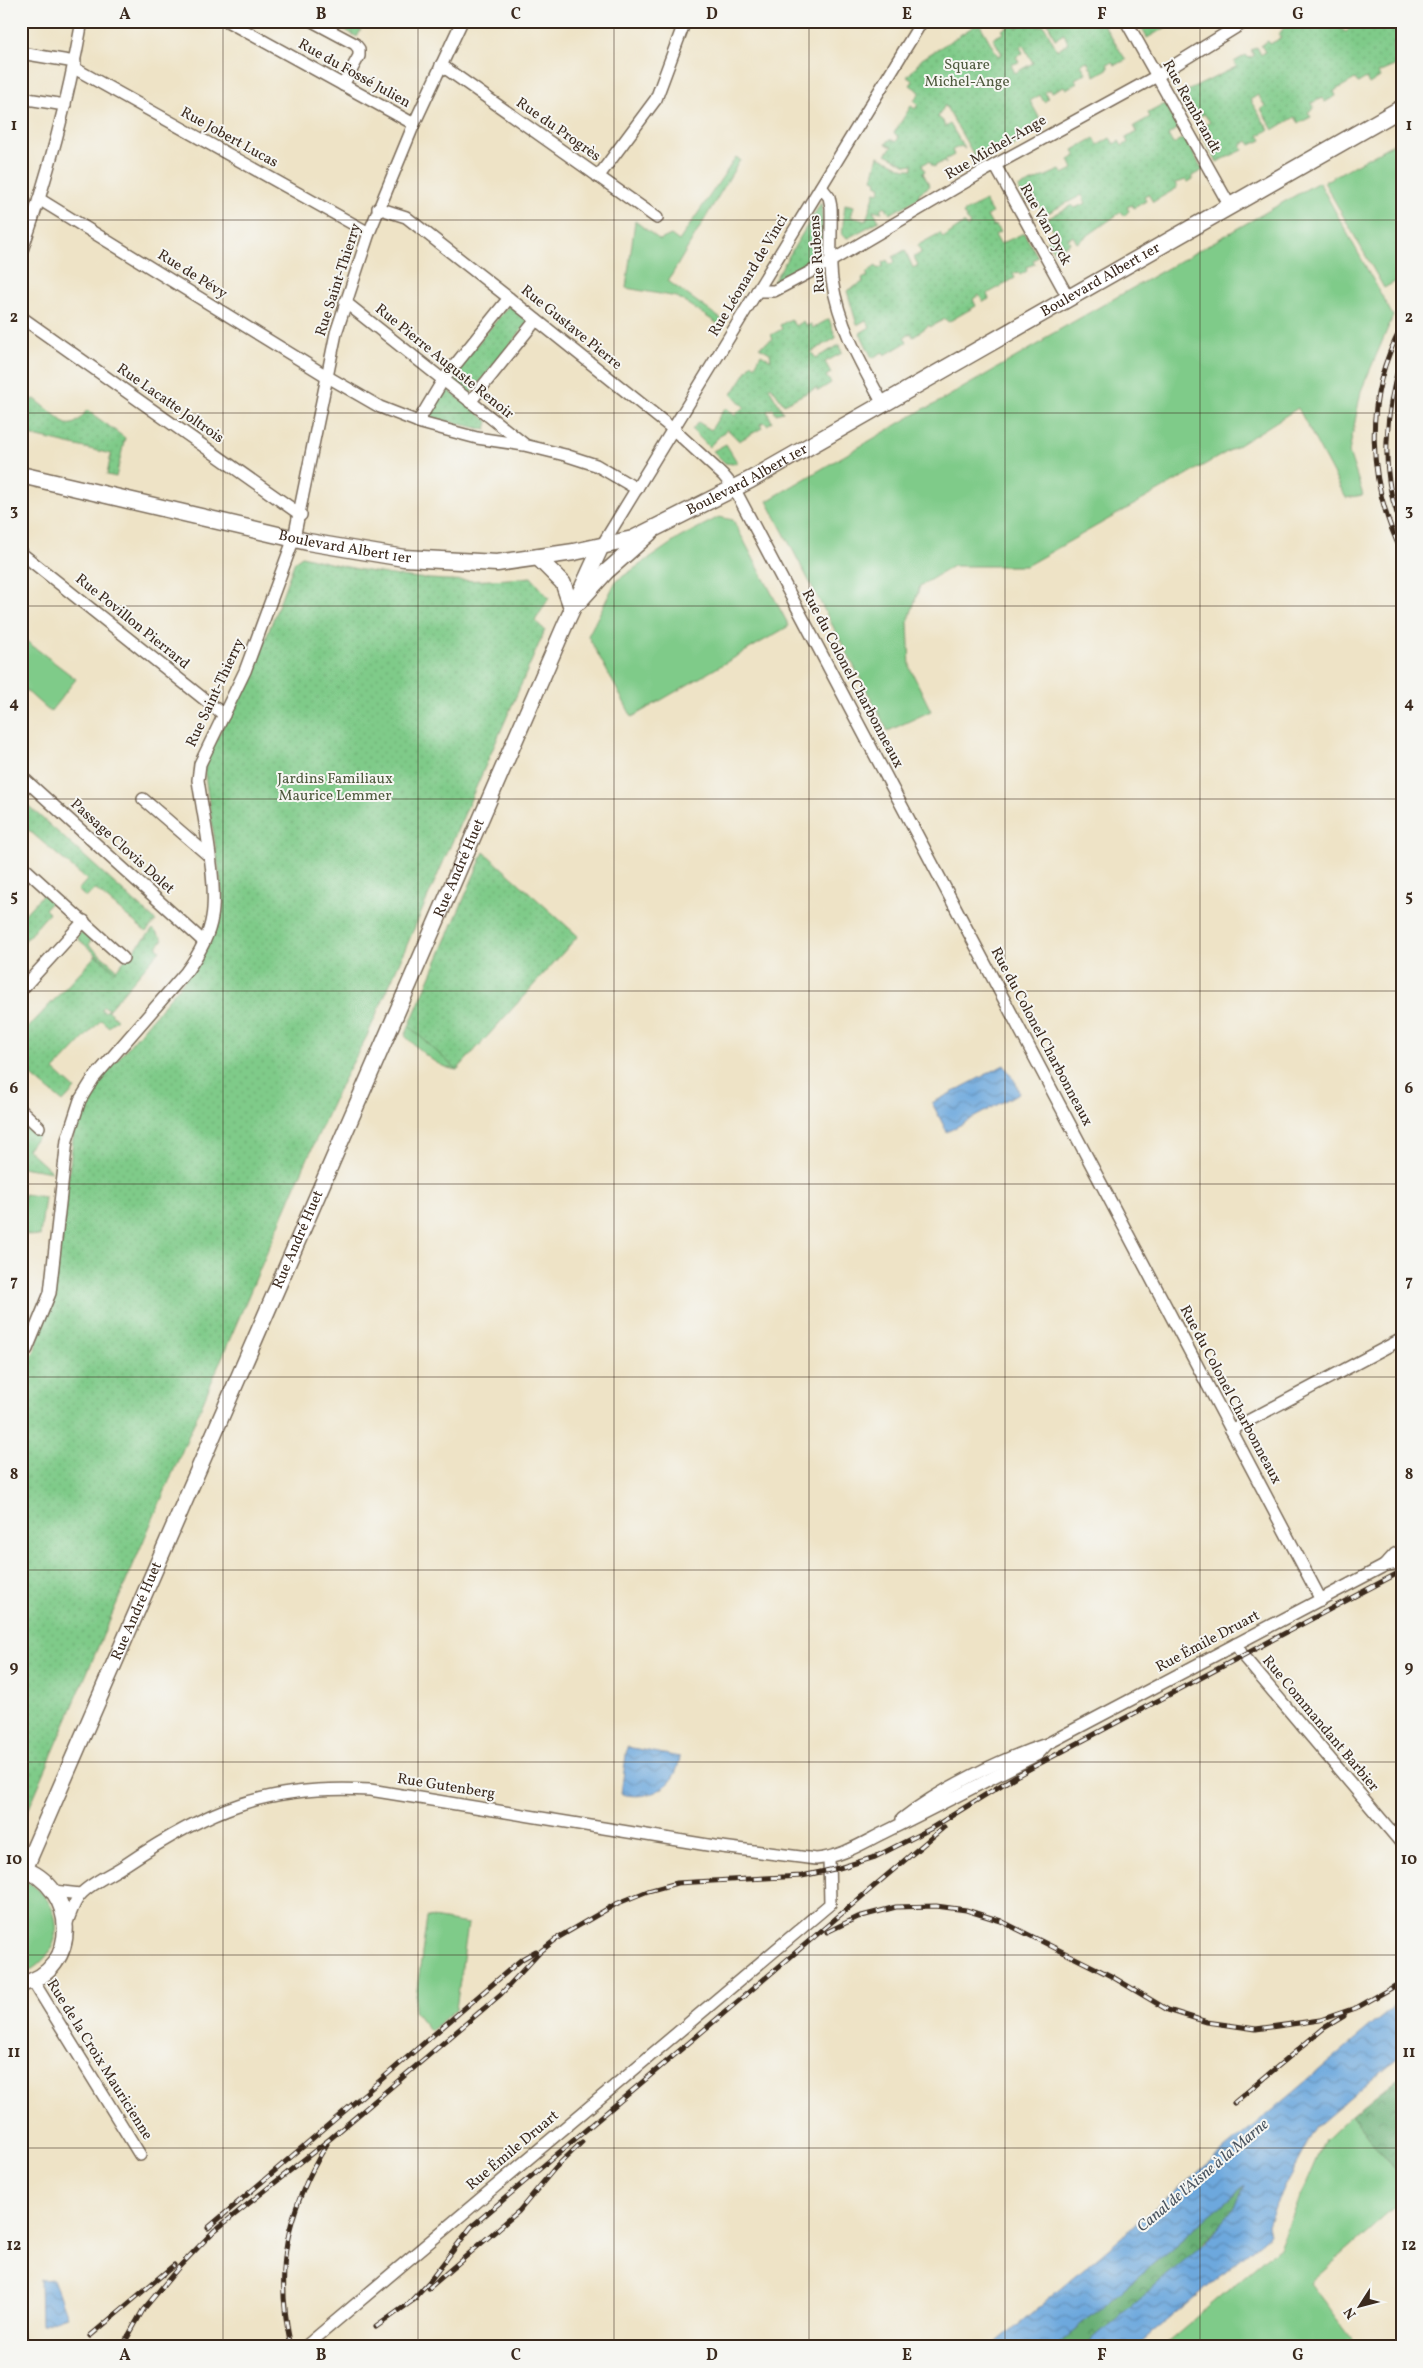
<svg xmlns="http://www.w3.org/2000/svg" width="1423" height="2368" viewBox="0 0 1423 2368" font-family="Vollkorn,serif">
<defs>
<pattern id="forest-crowns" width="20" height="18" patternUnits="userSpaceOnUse" patternTransform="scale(1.25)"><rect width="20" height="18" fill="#67af75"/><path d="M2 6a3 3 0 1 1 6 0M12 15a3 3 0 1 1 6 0" fill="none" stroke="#568f5f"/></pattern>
<pattern id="park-dots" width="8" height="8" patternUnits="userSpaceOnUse" patternTransform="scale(1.25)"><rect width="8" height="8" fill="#7fcb89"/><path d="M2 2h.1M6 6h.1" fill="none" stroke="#6fae76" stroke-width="1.8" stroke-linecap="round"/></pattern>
<pattern id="water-waves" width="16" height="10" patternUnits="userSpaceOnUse" patternTransform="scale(1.25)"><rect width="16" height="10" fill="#6da8dd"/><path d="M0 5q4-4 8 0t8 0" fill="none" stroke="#5b89b3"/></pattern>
</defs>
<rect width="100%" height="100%" fill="#f6f6f2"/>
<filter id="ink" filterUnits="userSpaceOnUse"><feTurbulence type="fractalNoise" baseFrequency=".02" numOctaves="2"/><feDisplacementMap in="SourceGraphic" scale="10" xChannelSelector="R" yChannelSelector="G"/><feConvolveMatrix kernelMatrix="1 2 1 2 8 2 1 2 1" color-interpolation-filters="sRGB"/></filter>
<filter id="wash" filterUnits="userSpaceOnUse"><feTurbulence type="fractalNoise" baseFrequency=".0096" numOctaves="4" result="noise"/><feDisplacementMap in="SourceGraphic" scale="20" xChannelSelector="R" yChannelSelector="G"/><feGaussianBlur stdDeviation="1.12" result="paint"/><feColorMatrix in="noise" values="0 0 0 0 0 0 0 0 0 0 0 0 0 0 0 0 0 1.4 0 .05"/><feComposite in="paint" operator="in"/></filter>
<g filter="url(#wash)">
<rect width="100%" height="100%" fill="#eee3c6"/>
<!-- grass -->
<g fill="#7fcb89" stroke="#5d7a54">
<polygon points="1402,139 1402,278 1384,288 1324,182"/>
<polygon points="736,157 740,160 668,281 724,321 721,326 677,297 626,288 635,221 660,240 671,235 679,241"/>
<polygon points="1319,182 1393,316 1361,391 1349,452 1363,495 1346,498 1298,408 1234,448 1026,566 953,566 920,586 908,622 910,668 931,711 888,731 767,501 927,407 928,408 1044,341 1043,339"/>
<polygon points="719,517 733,520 789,626 632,717 588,636 616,581 679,538"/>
<polygon points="21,637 76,679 50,712 21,686"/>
<polygon points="83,932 92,936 89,945 117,969 115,971 77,938 79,934"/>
<path d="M409,1026L457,1070C435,1067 421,1051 405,1036Z"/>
<polygon points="24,1194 45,1197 40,1236 21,1234"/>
<path d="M21,1878C67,1901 69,1954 21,1975Z"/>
<polygon points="427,1917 468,1924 456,2009 430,2031 414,2011"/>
<polygon points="1352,2114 1402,2180 1402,2201 1310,2283 1358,2347 1161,2347 1279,2247 1325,2140"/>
</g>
<!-- forest -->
<g fill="url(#forest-crowns)" stroke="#516c4a">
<polygon points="1402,2074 1402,2180 1352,2114"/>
<polygon points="1246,2185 1235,2206 1220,2225 1189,2258 1083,2347 1055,2347"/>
</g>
<!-- park -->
<g fill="url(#park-dots)" stroke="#5d7a54" fill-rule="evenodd">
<polygon points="330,21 366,21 357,37"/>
<path d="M1021,21H1038L1040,26L1044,25L1057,50L1068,43L1064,34L1055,39L1047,21H1107L1103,24L1126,60L1115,65L1112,62L1107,64L1109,68L1095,76L1087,61L1081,64L1086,73L1075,79L1077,83L1066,89L1064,86L1052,92L1050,89L1045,92L1048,99L1044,102L1040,95L1030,101L1040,119L1036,121L1041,130L979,164L945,105L938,117L943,121L945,127L950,124L965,149L961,146L952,150L954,155L945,160L946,164L944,161L933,167L929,161L922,165L925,171L923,173L930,186L919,193V198L890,214L885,206L880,209L882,212L873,210L879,221L848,238L842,235L845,204L854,206L851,217L866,221L875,192L879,193L881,186L876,185L877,181L872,179L878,156L905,169H913V164L907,165L886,154L892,147L886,144L890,139L896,142L899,137L894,133L911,106L915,109L918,104L914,101L920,92L910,85L913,81L907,77L922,59L979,23L998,56L1002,54L993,38L1004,33L1002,30L1013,24L1016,28L1023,24ZM1023,45L1033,63L1015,73L1011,65L1019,62L1016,57L1023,53L1020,47Z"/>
<polygon points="1151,21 1177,21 1147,38 1141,27"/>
<polygon points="1289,21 1329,21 1346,32 1350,28 1343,21 1402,21 1402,50 1399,51 1395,45 1392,47 1401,63 1378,73 1380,77 1369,84 1366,78 1358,83 1355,79 1334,91 1336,96 1325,102 1322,98 1312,103 1314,108 1308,112 1311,117 1299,123 1295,117 1273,130 1261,109 1265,106 1258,95 1250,100 1269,130 1259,135 1262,140 1251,145 1248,141 1241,145 1243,150 1217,162 1199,129 1210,122 1204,114 1193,120 1179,95 1234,68 1237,66 1234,62 1246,55 1249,58 1254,56 1251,50 1257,47 1261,55 1265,52 1261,45 1268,41 1270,44 1281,38 1279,34"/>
<polygon points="1165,104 1179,128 1168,135 1173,144 1184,138 1203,170 1192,176 1193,179 1188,182 1186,180 1175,183 1177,188 1153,202 1148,194 1144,196 1146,201 1134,208 1132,205 1127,207 1129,211 1124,216 1121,212 1077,243 1073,236 1068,239 1070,243 1054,252 1047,240 1056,235 1047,219 1072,205 1075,208 1086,203 1082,195 1044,215 1034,197 1025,201 1018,188 1060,170 1063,174 1073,169 1069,160 1076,156 1073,150 1094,138 1098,145 1110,138 1114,144 1119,141 1122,146 1128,143 1126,138 1137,132 1134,126 1150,117 1148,113"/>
<polygon points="985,201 992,213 987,216 993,227 995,225 1000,232 995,235 1000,244 1024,233 1038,257 1033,260 1035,264 1026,267 1027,271 1020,275 1018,272 1013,274 1015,278 987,294 989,299 983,302 979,295 973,299 976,306 948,322 945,319 930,327 929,325 913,337 911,333 904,337 907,342 885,355 883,352 872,358 860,333 870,327 866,320 857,325 847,291 863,282 862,279 868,276 866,273 876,266 878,269 883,266 882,263 887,260 890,265 895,262 893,257 905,250 913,268 918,265 914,257 921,253 918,245 940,233 943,238 964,223 966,227 970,225 963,213"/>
<polygon points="821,203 825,257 773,282"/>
<polygon points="509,305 529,321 470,394 450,378"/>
<polygon points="791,319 795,326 803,321 806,326 811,324 813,328 829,319 836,338 811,352 816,358 839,345 842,353 825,362 831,373 826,376 831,383 818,391 816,388 784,404 771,386 769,388 783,412 776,414 773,408 767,411 772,422 767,425 764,422 760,424 762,428 739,441 727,429 709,447 692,430 698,422 711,430 724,409 728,409 735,416 737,412 745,408 732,394 752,363 755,366 761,354 771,360 770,353 759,347 773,339 771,335 782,329 780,325"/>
<polygon points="443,386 488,421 486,430 430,417 428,414"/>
<path d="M35,399L66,424C76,426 81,418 87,410L125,438L116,477L107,475L111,454L21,433V417C28,413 24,405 30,400Z"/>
<polygon points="726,444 737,462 733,464 725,463 713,451"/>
<path d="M302,556C380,577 450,586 531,577L549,598L535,621L545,630L367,1036L340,1086L298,1180L21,1827V1365L34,1353L56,1277L74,1131L87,1096L182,983L203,954L219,918L222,891L204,769L210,752L262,649L295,561Z"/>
<polygon points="21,799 156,921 146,932 95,889 86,898 78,890 87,880 26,828 28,826 21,821 24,815 21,813"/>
<polygon points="484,852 578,936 457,1070 409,1026"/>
<polygon points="44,893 52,901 45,909 49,913 21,945 21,918"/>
<polygon points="153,929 163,939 157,947 160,950 108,1010 104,1006 101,1009 105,1012 107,1010 117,1019 109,1027 101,1020 54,1070 75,1089 63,1102 21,1067 21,1038 27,1031 26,1030 96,955 115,971"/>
<polygon points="21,1115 38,1130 39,1135 27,1149 52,1172 21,1167"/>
</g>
<!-- water -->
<g fill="url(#water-waves)" stroke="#54697e">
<polygon points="1004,1065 1016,1083 1019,1093 947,1132 932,1103"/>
<path d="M627,1747L680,1757C676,1788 650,1801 621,1794Z"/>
<polygon points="1402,2000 1402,2054 1316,2127 1276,2202 1268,2226 1270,2234 1135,2347 1083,2347 1207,2241 1235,2206 1245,2186 1055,2347 991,2347"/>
<polygon points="53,2279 67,2316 41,2325 40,2280"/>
</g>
</g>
<g filter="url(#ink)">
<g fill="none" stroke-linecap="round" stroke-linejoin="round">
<!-- minor casing -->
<g stroke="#7a6b59" stroke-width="14">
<g id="minor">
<polyline points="227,21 414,124"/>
<polyline points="312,21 355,44 359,49 359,56 343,85"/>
<polyline points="1126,21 1231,208"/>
<polyline points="21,53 75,62"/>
<polyline points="441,65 657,218"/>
<polyline points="74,68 369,233"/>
<polyline points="21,98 65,105"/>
<polyline points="995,165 1069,299"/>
<polyline points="598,177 656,99 685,21"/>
<path d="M821,187L829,197L831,207C832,231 829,256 832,280C839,326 860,362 882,402"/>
<polyline points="39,199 328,377 380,407 421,423 477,438 524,445 565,455 596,465 637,489"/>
<polyline points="378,208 406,217 509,298 674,430 723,475 734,488 1321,1600"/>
<path d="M21,253C48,177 68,100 82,21"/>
<polyline points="757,291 774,291 831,261 984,171 1157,76 1246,21"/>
<polyline points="345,302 524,444"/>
<polyline points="21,317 301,515"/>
<polyline points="470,402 536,320"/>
<polyline points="418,422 443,380 509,298"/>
<polyline points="601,547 922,21"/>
<polyline points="21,553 224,715"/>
<polyline points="21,776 203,941"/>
<polyline points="143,799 209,856"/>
<polyline points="21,865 123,958"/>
<polyline points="21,990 84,921"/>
<polyline points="21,1110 39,1127"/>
<path d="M21,1357L27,1349L50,1293L67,1140L80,1100L93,1079L186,972C197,957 209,937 212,917C218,883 203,816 198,780L200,764L245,671L294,538L336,333L369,233L414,124L462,21"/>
<polyline points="1231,1430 1402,1339"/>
<polyline points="1384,1566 1395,1554 1402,1550"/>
<polyline points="1236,1644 1243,1656 1402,1844"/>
<path d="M902,1819C940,1789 1001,1759 1047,1744L1384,1566L1402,1562"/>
<polyline points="54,1891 80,1894"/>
<path d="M66,1925C70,1916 73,1902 81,1894C92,1882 112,1874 125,1865C208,1809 268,1784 370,1790L714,1846L816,1859C842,1857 864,1842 887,1831C938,1806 988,1780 1038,1754L1047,1744"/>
<polyline points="33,1981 140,2155"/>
<polyline points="21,2328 22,2347"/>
<polyline points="305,2347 830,1904 829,1858"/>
</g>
</g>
<!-- tertiary casing -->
<g stroke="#7a6b59" stroke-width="18">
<g id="tertiary">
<polyline points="537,557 563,583 572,609"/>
<polyline points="579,602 606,572 650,533"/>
<path d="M21,1868C78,1886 82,1971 21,1984"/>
<path id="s1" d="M25,1869L565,625L601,547"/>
</g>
</g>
<!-- secondary casing -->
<g stroke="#7a6b59" stroke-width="19">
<g id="secondary">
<path id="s2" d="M21,475L308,542L404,558L497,563L574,552L633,539L750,480L1402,108"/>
</g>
</g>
<!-- minor -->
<use href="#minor" stroke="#fff" stroke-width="11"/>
<!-- tertiary -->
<use href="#tertiary" stroke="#fff" stroke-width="15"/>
<!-- secondary -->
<use href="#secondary" stroke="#fff" stroke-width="16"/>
<!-- rail casing -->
<g stroke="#3b2a1e" stroke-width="5">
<g id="rail">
<path d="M1402,327C1363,396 1367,483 1402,552"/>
<path d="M1402,356C1386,408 1378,475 1402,525"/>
<polyline points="827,1932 858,1917 896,1907 936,1906 966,1910 1001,1921 1111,1976 1168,2010 1207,2022 1256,2029 1320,2020 1358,2007 1402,1982"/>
<polyline points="1234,2103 1324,2028 1344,2016"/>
<polyline points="208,2228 522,1959 536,1951"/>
<polyline points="429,2288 519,2211 555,2168 582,2142"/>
<polyline points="410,2302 429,2282 471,2227 944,1827"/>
<polyline points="376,2327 415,2299"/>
<polyline points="90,2336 174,2265"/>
<polyline points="122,2347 143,2310 179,2267 214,2231 331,2138 501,1994 541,1951 559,1937 616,1904 648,1891 677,1883 802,1876 839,1868 875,1857 930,1829 1016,1776 1402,1571"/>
<path d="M291,2347C274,2268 286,2212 327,2144"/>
</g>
</g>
<!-- rail -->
<use href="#rail" stroke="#f6f6f2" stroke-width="3" stroke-dasharray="9" stroke-linecap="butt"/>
</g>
</g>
<!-- grid -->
<path fill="none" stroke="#3b2a1e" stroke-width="1" stroke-opacity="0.55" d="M223,21V2347M418,21V2347M614,21V2347M809,21V2347M1005,21V2347M1200,21V2347M21,220H1402M21,413H1402M21,606H1402M21,799H1402M21,991H1402M21,1184H1402M21,1377H1402M21,1570H1402M21,1762H1402M21,1955H1402M21,2148H1402"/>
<g text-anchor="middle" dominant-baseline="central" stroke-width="4" stroke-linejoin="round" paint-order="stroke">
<!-- park labels -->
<g font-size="15" fill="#4f5a3e" stroke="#f6f6f2">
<text x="967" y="65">Square<tspan x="967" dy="17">Michel-Ange</tspan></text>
<text x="335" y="779">Jardins Familiaux<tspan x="335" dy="17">Maurice Lemmer</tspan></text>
</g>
<!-- street labels -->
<g font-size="15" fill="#3b2a1e" stroke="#f6f6f2">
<text transform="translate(354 74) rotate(29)">Rue du Fossé Julien</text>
<text transform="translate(1191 107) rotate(61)">Rue Rembrandt</text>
<text transform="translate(558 130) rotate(35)">Rue du Progrès</text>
<text transform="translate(229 138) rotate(29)">Rue Jobert Lucas</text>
<text transform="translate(996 148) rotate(-30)">Rue Michel-Ange</text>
<text transform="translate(1045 225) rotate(61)">Rue Van Dyck</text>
<text transform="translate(818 254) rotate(-94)">Rue Rubens</text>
<text transform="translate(192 275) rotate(32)">Rue de Pévy</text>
<text transform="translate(749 276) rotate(-59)">Rue Léonard de Vinci</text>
<text transform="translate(339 280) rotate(-72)">Rue Saint-Thierry</text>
<text stroke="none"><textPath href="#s2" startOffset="1158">Boulevard Albert 1er</textPath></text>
<text transform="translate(571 328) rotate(39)">Rue Gustave Pierre</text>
<text transform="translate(444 362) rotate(39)">Rue Pierre Auguste Renoir</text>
<text transform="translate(170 404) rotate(35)">Rue Lacatte Joltrois</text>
<text stroke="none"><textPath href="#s2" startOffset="752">Boulevard Albert 1er</textPath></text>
<text stroke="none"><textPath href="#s2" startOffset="332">Boulevard Albert 1er</textPath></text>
<text transform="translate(132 622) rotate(39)">Rue Povillon Pierrard</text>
<text transform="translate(852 679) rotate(62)">Rue du Colonel Charbonneaux</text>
<text transform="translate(216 693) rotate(-65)">Rue Saint-Thierry</text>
<text transform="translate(122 847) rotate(42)">Passage Clovis Dolet</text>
<text stroke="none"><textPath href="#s1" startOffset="1091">Rue André Huet</textPath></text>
<text transform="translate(1041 1037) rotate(62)">Rue du Colonel Charbonneaux</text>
<text stroke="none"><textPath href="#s1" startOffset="686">Rue André Huet</textPath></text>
<text transform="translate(1230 1395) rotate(62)">Rue du Colonel Charbonneaux</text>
<text stroke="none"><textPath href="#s1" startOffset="281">Rue André Huet</textPath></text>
<text transform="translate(1208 1642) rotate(-28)">Rue Émile Druart</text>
<text transform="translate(1320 1724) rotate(50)">Rue Commandant Barbier</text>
<text transform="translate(446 1787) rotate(9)">Rue Gutenberg</text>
<text transform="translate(99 2060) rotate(58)">Rue de la Croix Mauricienne</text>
<text transform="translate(513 2151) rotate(-40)">Rue Émile Druart</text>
</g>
<!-- water labels -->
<g font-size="16" font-style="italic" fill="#4c5661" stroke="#f6f6f2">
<text transform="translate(1203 2176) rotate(-40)">Canal de l'Aisne à la Marne</text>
</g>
</g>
<!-- margin -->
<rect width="1423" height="2368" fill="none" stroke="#f6f6f2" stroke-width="55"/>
<!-- north arrow -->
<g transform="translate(1360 2306) rotate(234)" stroke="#f6f6f2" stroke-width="4" paint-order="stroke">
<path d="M0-4L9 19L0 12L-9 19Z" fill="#3b2a1e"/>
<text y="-8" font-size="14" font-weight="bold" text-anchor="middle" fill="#3b2a1e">N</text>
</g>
<rect x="28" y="28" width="1368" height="2312" fill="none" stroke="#3b2a1e" stroke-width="2"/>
<g font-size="16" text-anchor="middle" font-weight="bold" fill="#3b2a1e">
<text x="125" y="19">A</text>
<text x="321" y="19">B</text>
<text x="516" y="19">C</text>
<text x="712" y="19">D</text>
<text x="907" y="19">E</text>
<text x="1102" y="19">F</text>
<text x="1298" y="19">G</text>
<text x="14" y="130">1</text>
<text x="1409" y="130">1</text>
<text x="14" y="322">2</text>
<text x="1409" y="322">2</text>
<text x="14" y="515">3</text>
<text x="1409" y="515">3</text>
<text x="14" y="708">4</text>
<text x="1409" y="708">4</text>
<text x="14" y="901">5</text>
<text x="1409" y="901">5</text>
<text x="14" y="1093">6</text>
<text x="1409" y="1093">6</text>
<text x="14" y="1286">7</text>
<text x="1409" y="1286">7</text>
<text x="14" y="1479">8</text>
<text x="1409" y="1479">8</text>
<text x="14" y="1672">9</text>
<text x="1409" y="1672">9</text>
<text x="14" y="1864">10</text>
<text x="1409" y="1864">10</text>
<text x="14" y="2057">11</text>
<text x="1409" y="2057">11</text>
<text x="14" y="2250">12</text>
<text x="1409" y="2250">12</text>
<text x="125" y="2360">A</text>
<text x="321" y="2360">B</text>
<text x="516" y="2360">C</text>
<text x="712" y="2360">D</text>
<text x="907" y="2360">E</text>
<text x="1102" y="2360">F</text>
<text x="1298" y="2360">G</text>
</g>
</svg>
